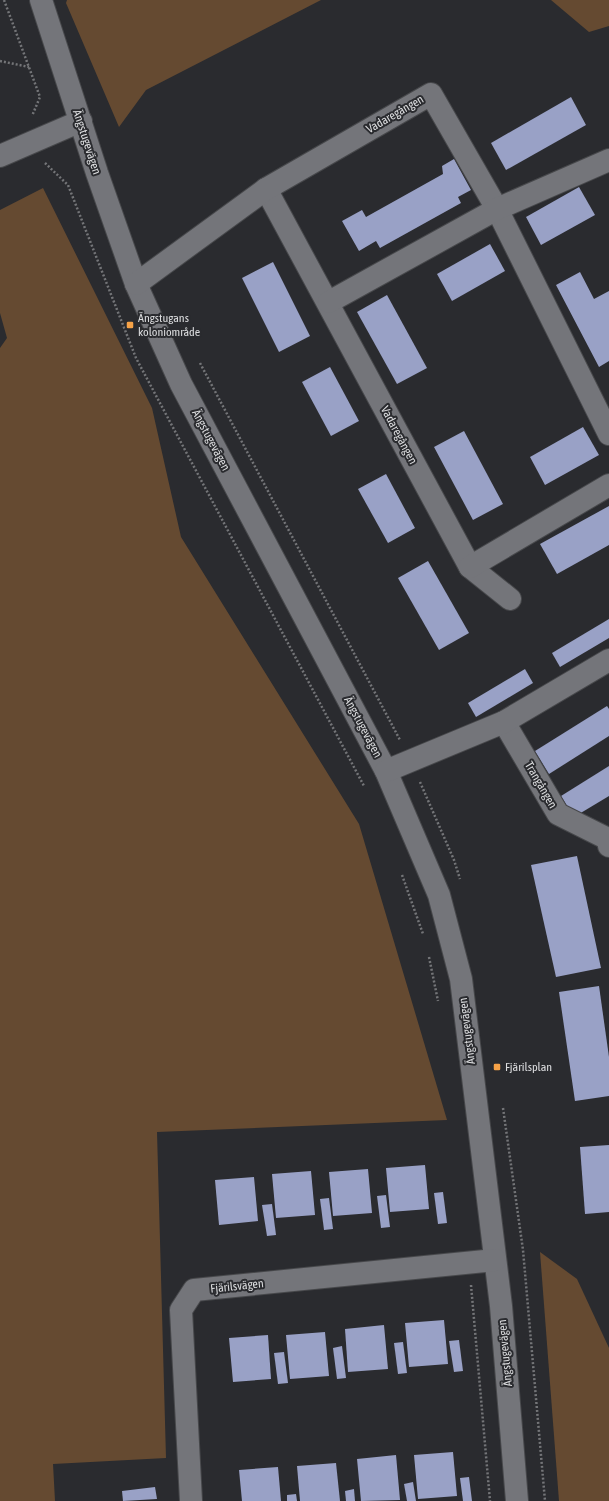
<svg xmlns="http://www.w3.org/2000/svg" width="609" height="1501" viewBox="0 0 609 1501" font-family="'Asap Condensed',sans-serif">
<rect width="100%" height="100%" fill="#2a2b2f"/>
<!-- green -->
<g fill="#654a31">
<polygon points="67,0 321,0 146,90 119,127 66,3"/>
<polygon points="551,0 609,0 609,26 589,32"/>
<polygon points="43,188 152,408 181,537 359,824 447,1120 157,1132 166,1458 53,1464 55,1501 0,1501 0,348 7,338 0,313 0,210"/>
<polygon points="540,1252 577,1279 609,1348 609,1501 559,1501"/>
</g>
<!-- building -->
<g fill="#99a1c6">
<polygon points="571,97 586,125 506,170 491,143"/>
<polygon points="454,159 471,190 458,197 461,203 380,248 376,241 359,251 342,221 362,210 366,217 443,174 442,166"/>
<polygon points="579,187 595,215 541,245 526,217"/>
<polygon points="490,244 505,271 452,301 437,274"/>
<polygon points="273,262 310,336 279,352 242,278"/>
<polygon points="580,272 594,299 609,291 609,361 599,367 556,285"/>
<polygon points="387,295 427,368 397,384 357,312"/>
<polygon points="330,367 359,421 331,436 302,382"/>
<polygon points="583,427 599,455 545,485 530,457"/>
<polygon points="464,431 503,504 473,520 434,447"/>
<polygon points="386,474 415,528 388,543 358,489"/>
<polygon points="609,506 609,545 557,574 540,544"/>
<polygon points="428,561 469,633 439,650 398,578"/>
<polygon points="609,619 609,638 560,667 552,653"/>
<polygon points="525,669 533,683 476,717 468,703"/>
<polygon points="607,706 609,709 609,736 549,774 535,751"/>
<polygon points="609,766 609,796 574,817 561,796"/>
<polygon points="577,856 601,968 556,977 531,865"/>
<polygon points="599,986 609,1057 609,1096 575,1101 559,992"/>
<polygon points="609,1145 609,1212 585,1214 580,1147"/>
<polygon points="425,1165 429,1209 390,1212 386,1168"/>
<polygon points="368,1169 372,1213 333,1216 329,1172"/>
<polygon points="311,1171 315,1215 276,1218 272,1174"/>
<polygon points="254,1177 258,1221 219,1225 215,1180"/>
<polygon points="443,1192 447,1223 438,1224 434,1193"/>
<polygon points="386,1195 390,1227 381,1228 377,1196"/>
<polygon points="329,1198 333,1229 324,1230 320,1199"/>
<polygon points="272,1204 276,1235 267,1236 262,1205"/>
<polygon points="444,1320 448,1364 409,1367 405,1323"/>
<polygon points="384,1325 388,1369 348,1372 345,1329"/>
<polygon points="325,1332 329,1376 290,1379 286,1335"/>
<polygon points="268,1335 271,1379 233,1382 229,1338"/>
<polygon points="459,1340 463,1371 454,1372 449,1341"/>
<polygon points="403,1342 407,1373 398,1374 394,1343"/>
<polygon points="342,1346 346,1378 337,1379 333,1348"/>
<polygon points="284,1352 288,1383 278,1384 274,1353"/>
<polygon points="453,1452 457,1496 418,1499 414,1455"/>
<polygon points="396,1455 400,1500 361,1501 357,1459"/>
<polygon points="336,1463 340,1501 300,1501 297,1466"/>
<polygon points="278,1467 281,1501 242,1501 239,1470"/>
<polygon points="469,1477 472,1501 463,1501 460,1478"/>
<polygon points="413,1482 416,1501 407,1501 404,1484"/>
<polygon points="155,1487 157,1499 123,1501 122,1491"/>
<polygon points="354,1489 355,1501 346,1501 345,1491"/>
<polygon points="296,1494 297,1501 287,1501 287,1495"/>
</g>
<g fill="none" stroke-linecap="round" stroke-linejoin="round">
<!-- minor casing -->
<g stroke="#47484b" stroke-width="24">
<g id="minor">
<polyline points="41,0 97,173 136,284 181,384 386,771 439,895 461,979 501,1306 517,1501"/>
<polyline points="0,156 81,121"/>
<polyline points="266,189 470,567 510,599"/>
<polyline points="136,284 266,189 431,94 497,209 609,434"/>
<polyline points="329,302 497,209 609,160"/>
<polyline points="470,567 609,485"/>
<polyline points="504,722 558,814 608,839 609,846"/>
<polyline points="386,771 504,722 609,660"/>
<polyline points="191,1501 181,1310 194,1290 495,1260"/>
</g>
</g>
<!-- path -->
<g stroke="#747578" stroke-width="2.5" stroke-dasharray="2 2" stroke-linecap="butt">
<polyline points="4,0 40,97 32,116"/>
<polyline points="0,61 29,67"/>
<polyline points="45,163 68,185 136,358 364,786"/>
<polyline points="200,363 400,740"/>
<polyline points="420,782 454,860 460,879"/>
<polyline points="402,875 423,934"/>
<polyline points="429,957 438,1001"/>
<polyline points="503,1108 523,1250 545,1501"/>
<polyline points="471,1285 490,1501"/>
</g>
<!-- minor -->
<use href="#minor" stroke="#74757a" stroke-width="22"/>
</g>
<!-- markers -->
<g fill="#f6a247" stroke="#2a2b2f" stroke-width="1.5">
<rect x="126" y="321" width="8" height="8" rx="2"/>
<rect x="493" y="1063" width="8" height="8" rx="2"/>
</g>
<g text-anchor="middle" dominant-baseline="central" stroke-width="4" stroke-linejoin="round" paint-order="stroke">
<!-- street labels -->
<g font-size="12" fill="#dcdddf" stroke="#2a2b2f">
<text transform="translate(395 114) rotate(-30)">Vadaregången</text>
<text transform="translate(87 142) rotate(72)">Ängstugevägen</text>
<text transform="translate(399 435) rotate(62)">Vadaregången</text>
<text transform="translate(211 440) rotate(62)">Ängstugevägen</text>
<text transform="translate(363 727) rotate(62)">Ängstugevägen</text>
<text transform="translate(541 785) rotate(60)">Trangången</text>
<text transform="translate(467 1031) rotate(-97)">Ängstugevägen</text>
<text transform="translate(237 1286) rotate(-6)">Fjärilsvägen</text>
<text transform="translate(505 1353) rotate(-95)">Ängstugevägen</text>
</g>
<!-- poi labels -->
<g font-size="12" fill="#dcdddf" stroke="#2a2b2f" text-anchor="start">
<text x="138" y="318">Ängstugans<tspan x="138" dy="14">koloniområde</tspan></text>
<text x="505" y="1067">Fjärilsplan</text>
</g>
</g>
</svg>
